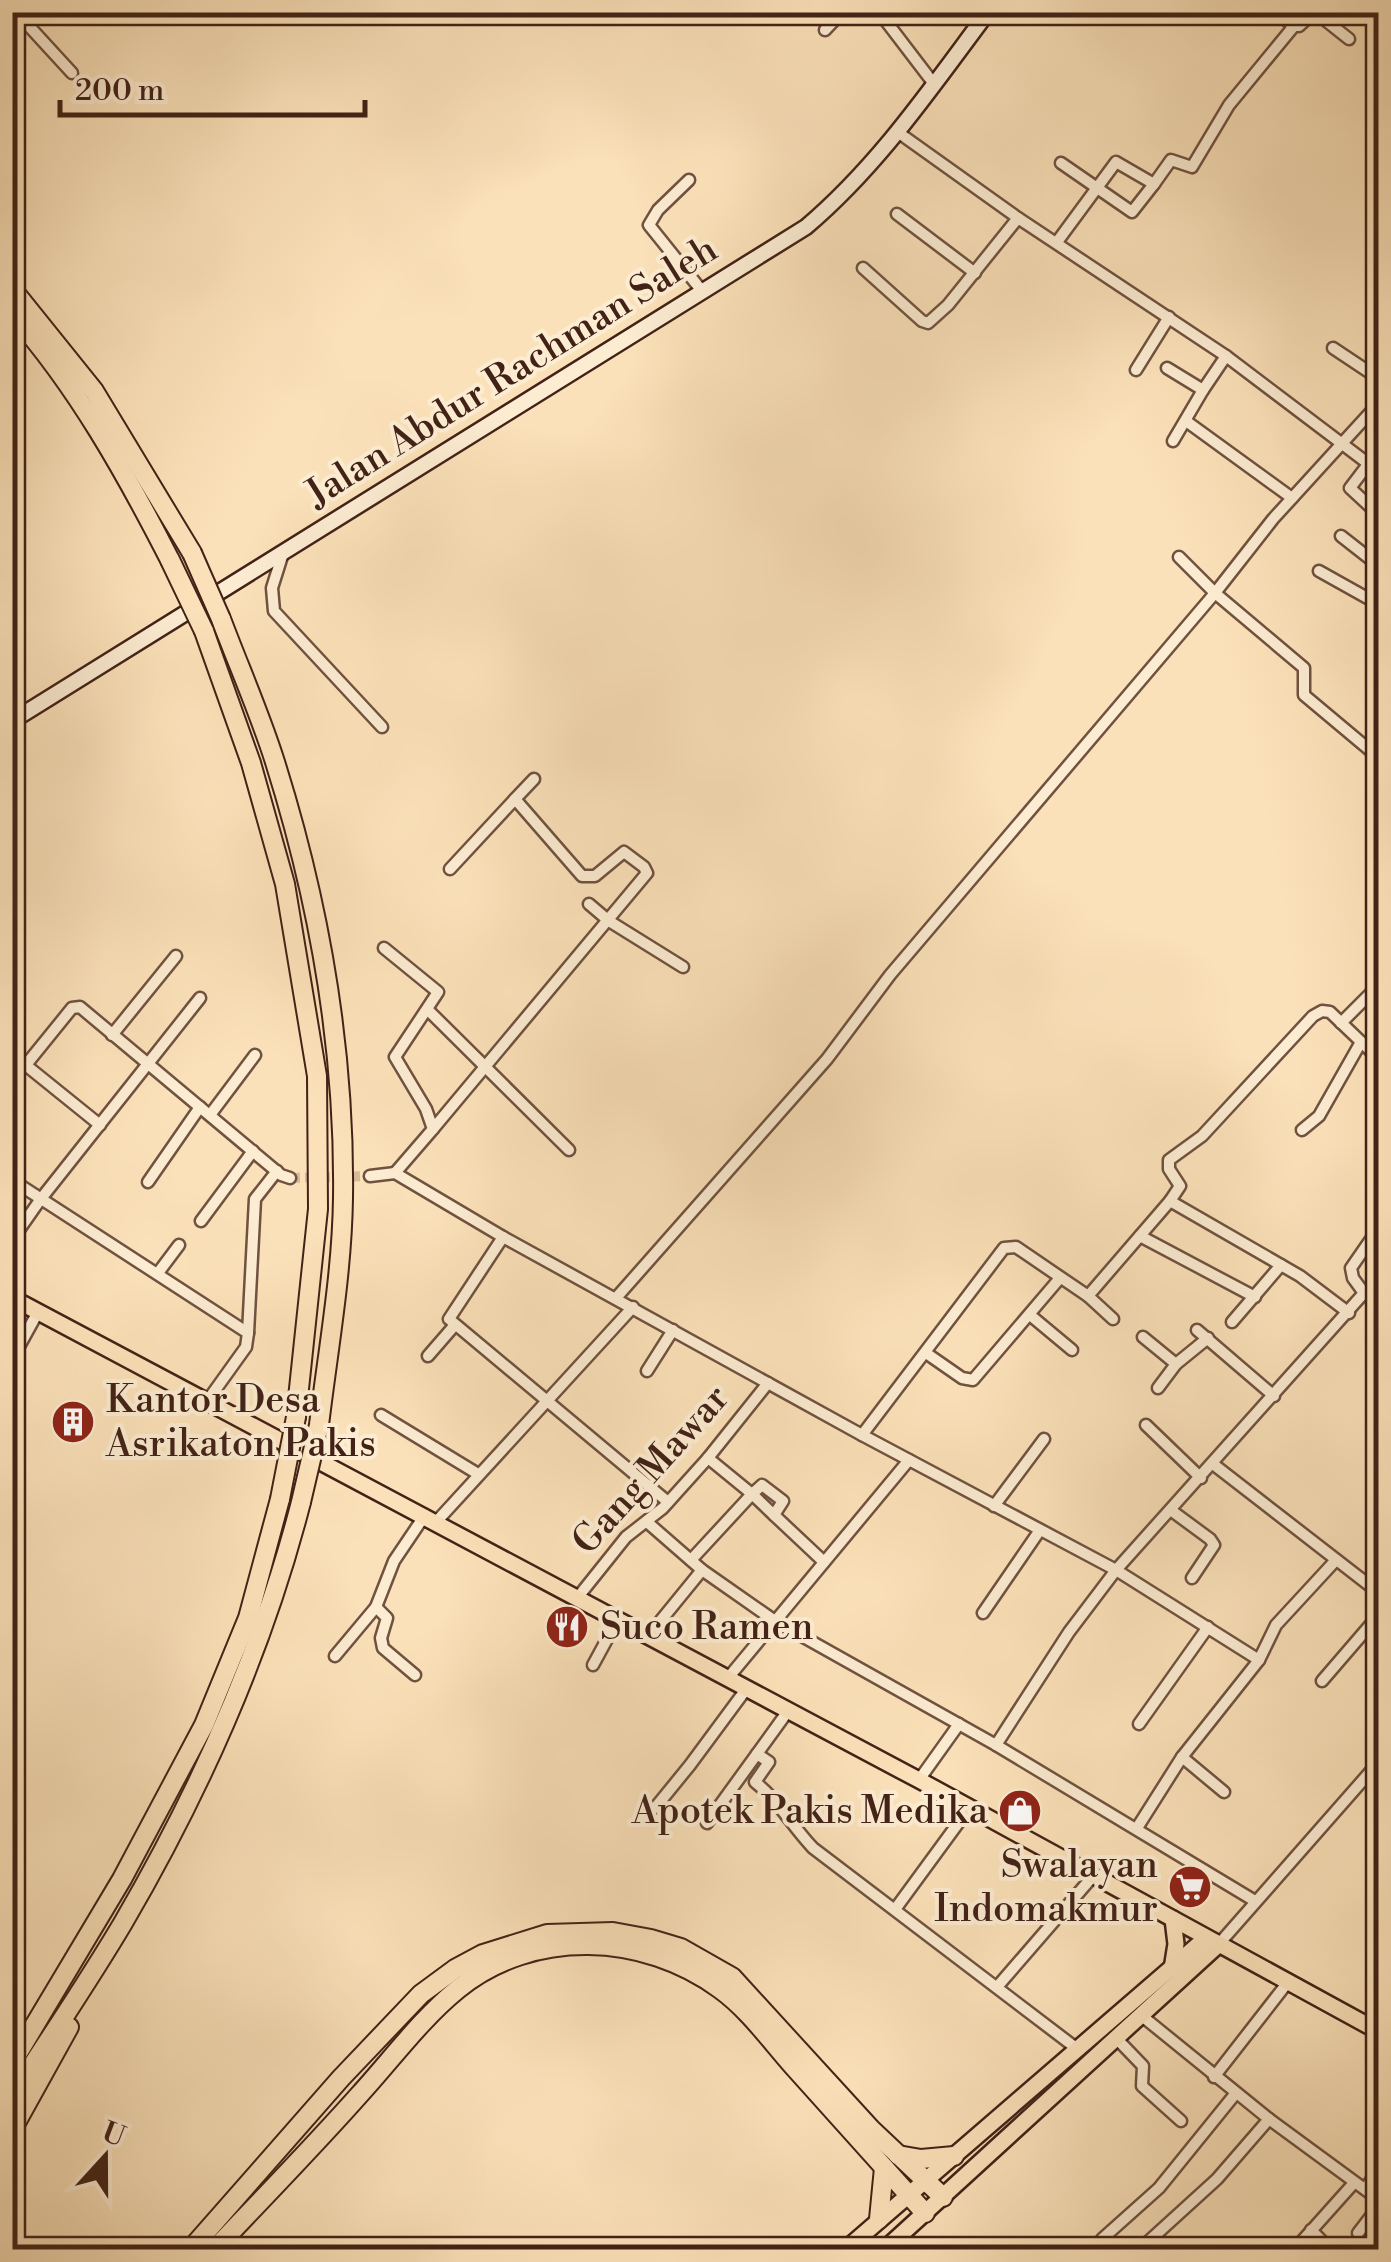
<svg xmlns="http://www.w3.org/2000/svg" width="1391" height="2262" viewBox="0 0 1391 2262" font-family="'Libre Bodoni',serif">
<rect width="100%" height="100%" fill="#fbe1b9"/>
<filter id="stains"><feTurbulence type="fractalNoise" baseFrequency=".002" numOctaves="4"/><feColorMatrix values="0 0 0 0 .2 0 0 0 0 .09 0 0 0 0 .02 0 0 0 .5 -.17"/></filter>
<radialGradient id="worn" r=".72"><stop offset=".6" stop-color="#630" stop-opacity="0"/><stop offset="1" stop-color="#630" stop-opacity=".3"/></radialGradient>
<g fill="none" stroke-linecap="round" stroke-linejoin="round">
<!-- street-tunnel -->
<polyline stroke="#d6bb99" stroke-width="10" stroke-dasharray="10 5" stroke-linecap="butt" points="290,1178 370,1176"/>
<!-- street casing -->
<g stroke="#705240" stroke-width="15">
<g id="street">
<polyline points="16,12 72,73"/>
<polyline points="879,12 934,84"/>
<polyline points="1275,12 1294,26"/>
<polyline points="1315,12 1349,39"/>
<polyline points="825,30 842,12"/>
<polyline points="899,133 1018,218 1226,356 1378,471"/>
<polyline points="1061,163 1132,212 1154,184"/>
<polyline points="689,180 658,210 649,225 702,291"/>
<polyline points="897,214 975,273"/>
<polyline points="1057,242 1116,162 1154,184 1171,160 1192,167 1229,105 1294,26 1299,26 1314,12"/>
<polyline points="863,268 922,321 928,323 948,305 1018,218"/>
<polyline points="1333,348 1378,378"/>
<polyline points="1167,368 1203,390 1173,441"/>
<polyline points="1136,370 1169,317"/>
<polyline points="1203,390 1226,356"/>
<polyline points="1186,421 1292,498"/>
<polyline points="1369,463 1350,488 1378,514"/>
<polyline points="1341,536 1378,565"/>
<polyline points="283,553 272,588 274,611 382,727"/>
<polyline points="1179,557 1215,593 1304,668 1304,695 1378,757"/>
<polyline points="1319,571 1378,604"/>
<polyline points="450,869 515,799"/>
<polyline points="589,904 609,921 683,967"/>
<polyline points="384,948 438,992 395,1057 426,1109 433,1129 395,1173"/>
<polyline points="428,1010 569,1150"/>
<polyline points="1341,1023 1378,986"/>
<polyline points="112,1035 176,956"/>
<polyline points="12,1054 100,1125"/>
<polyline points="25,1066 72,1008 80,1007 281,1175 290,1178"/>
<polyline points="210,1115 255,1055"/>
<polyline points="433,1129 647,873 644,867 624,852 595,876 582,876 515,799 534,779"/>
<polyline points="1302,1130 1319,1116 1361,1042"/>
<polyline points="370,1176 395,1173 503,1237 862,1435 1116,1570 1259,1660"/>
<polyline points="12,1180 248,1333 246,1347 208,1400"/>
<polyline points="148,1182 200,1107"/>
<polyline points="1170,1201 1180,1186 1169,1169 1169,1160 1202,1136 1313,1016 1322,1011 1330,1012 1378,1058"/>
<polyline points="201,1221 253,1151"/>
<polyline points="1140,1236 1255,1297"/>
<polyline points="503,1237 449,1319 668,1502"/>
<polyline points="12,1240 40,1200 200,998"/>
<polyline points="158,1273 179,1245"/>
<polyline points="1364,1293 1378,1304"/>
<polyline points="1088,1296 1113,1319"/>
<polyline points="616,1298 827,1059 890,975 1215,593 1273,519 1378,404"/>
<polyline points="1030,1315 1072,1350"/>
<polyline points="1232,1322 1281,1265"/>
<polyline points="1197,1330 1274,1396"/>
<polyline points="248,1333 255,1199 277,1171"/>
<polyline points="1143,1337 1176,1364"/>
<polyline points="926,1353 962,1378 973,1380 1060,1278"/>
<polyline points="428,1356 454,1326"/>
<polyline points="12,1359 38,1312"/>
<polyline points="647,1371 673,1330"/>
<polyline points="1158,1388 1176,1364 1208,1338"/>
<polyline points="381,1415 478,1474"/>
<polyline points="1146,1425 1201,1478"/>
<polyline points="862,1435 1004,1248 1016,1247 1088,1296 1170,1201 1300,1276 1349,1313"/>
<polyline points="708,1458 752,1494 762,1485 783,1501 774,1515 824,1562"/>
<polyline points="1213,1464 1378,1592"/>
<polyline points="994,1506 1044,1439"/>
<polyline points="1172,1511 1210,1539 1214,1545 1192,1578"/>
<polyline points="437,1521 633,1307"/>
<polyline points="647,1522 702,1570 775,1621 996,1745 1255,1901"/>
<polyline points="691,1560 752,1494 774,1515"/>
<polyline points="578,1597 626,1537 663,1508 708,1458 768,1383"/>
<polyline points="376,1607 387,1618 381,1638 383,1648 415,1675"/>
<polyline points="983,1613 1040,1530"/>
<polyline points="649,1635 702,1570"/>
<polyline points="335,1656 376,1607 394,1561 425,1515"/>
<polyline points="593,1665 618,1619"/>
<polyline points="728,1678 909,1460"/>
<polyline points="1322,1681 1378,1616"/>
<polyline points="1139,1724 1208,1627"/>
<polyline points="996,1745 1069,1632 1116,1570 1364,1293 1353,1278 1351,1268 1378,1229"/>
<path d="M757,1754L769,1762L755,1782C778,1800 792,1826 813,1848L1076,2048"/>
<polyline points="1182,1757 1224,1792"/>
<polyline points="919,1780 959,1724"/>
<polyline points="655,1808 690,1765 747,1688"/>
<polyline points="707,1823 788,1711"/>
<polyline points="1137,1828 1182,1757 1259,1660 1276,1625 1336,1560"/>
<polyline points="896,1908 970,1807"/>
<polyline points="1218,1945 1378,1763"/>
<polyline points="997,1987 1094,1875"/>
<polyline points="1142,2016 1269,2119 1378,2199"/>
<polyline points="1117,2039 1143,2066 1142,2086 1181,2121"/>
<polyline points="1214,2077 1288,1982"/>
<polyline points="1365,2189 1378,2171"/>
<polyline points="1311,2230 1331,2250"/>
<polyline points="1358,2233 1378,2207"/>
<polyline points="1102,2239 1159,2188 1236,2093"/>
<polyline points="1139,2250 1217,2179 1269,2119"/>
<polyline points="1294,2250 1353,2184"/>
</g>
</g>
<!-- secondary casing -->
<g stroke="#422217" stroke-width="19">
<path id="secondary" d="M12,721L806,227C879,165 931,88 988,12"/>
</g>
<!-- primary casing -->
<g stroke="#422217" stroke-width="20">
<g id="primary">
<polyline points="12,1298 919,1780 1378,2031"/>
<polyline points="1172,1969 1176,1944 1173,1919"/>
<polyline points="845,2250 1206,1938"/>
<polyline points="884,2250 1218,1945"/>
</g>
</g>
<!-- highway casing -->
<g stroke="#422217" stroke-width="22">
<g id="highway">
<polyline points="12,289 94,391 192,553"/>
<path d="M12,313C77,386 126,474 170,560"/>
<path d="M221,619C239,667 260,714 275,762C319,902 345,1051 343,1198C342,1274 328,1350 319,1425"/>
<polyline points="204,631 251,763 285,884 317,1076 318,1209 296,1417"/>
<polyline points="12,2063 122,1879 204,1725 248,1618 280,1499"/>
<path d="M12,2097C49,2039 88,1982 123,1923C200,1791 263,1650 301,1502"/>
<polyline points="12,2130 69,2027"/>
<polyline points="898,2155 921,2159 954,2156"/>
<polyline points="879,2219 884,2168"/>
<polyline points="190,2250 341,2078 421,1994 455,1969 483,1954 547,1934 613,1932 651,1939 681,1948 732,1977 871,2129 943,2197"/>
<path d="M214,2250C263,2198 313,2147 360,2094C392,2059 421,2019 458,1989C533,1928 644,1933 720,1989C748,2009 770,2040 793,2066C837,2115 881,2164 925,2213"/>
</g>
</g>
<!-- street -->
<use href="#street" stroke="#fcecd2" stroke-width="10"/>
<!-- secondary -->
<use href="#secondary" stroke="#fcecd2" stroke-width="14"/>
<!-- primary -->
<use href="#primary" stroke="#fbe1b9" stroke-width="15"/>
<!-- highway -->
<use href="#highway" stroke="#fbe1b9" stroke-width="18"/>
<!-- highway-bridge casing -->
<g stroke="#422217" stroke-width="22" stroke-linecap="butt">
<g id="highway-bridge">
<polyline points="192,553 221,619"/>
<polyline points="170,560 204,631"/>
<polyline points="280,1499 296,1417"/>
<polyline points="301,1502 319,1425"/>
</g>
</g>
<!-- highway-bridge -->
<use href="#highway-bridge" stroke="#fbe1b9" stroke-width="18"/>
</g>
<!-- icons -->
<defs>
<g id="building-disc" transform="scale(2.25)"><circle r="9.5" fill="#8f2418" stroke="#fcecd2"/><path d="M-4-6H4V6H1V3H-1V6H-4ZM-2.5-4.3h1.7v1.8h-1.7ZM.8-4.3h1.7v1.8H.8ZM-2.5-1h1.7V.8h-1.7ZM.8-1h1.7V.8H.8Z" fill="#fff"/></g>
<g id="restaurant-disc" transform="scale(2.25)"><circle r="9.5" fill="#8f2418" stroke="#fcecd2"/><path d="M-5-6h1v4h1v-4h1v4h1v-4h1v5L-1.5 .5V6h-2V.5L-5-1ZM5-6V6H3V1.5H1.5Q1.5-4 5-6Z" fill="#fff"/></g>
<g id="shop-disc" transform="scale(2.25)"><circle r="9.5" fill="#8f2418" stroke="#fcecd2"/><path d="M-5-2.5h2.3a2.7 3.5 0 0 1 5.4 0H5L5.5 6h-11ZM-1.5-2.5h3a1.5 2.3 0 0 0-3 0Z" fill="#fff"/></g>
<g id="supermarket-disc" transform="scale(2.25)"><circle r="9.5" fill="#8f2418" stroke="#fcecd2"/><path d="M-6-5.5h2.5l.6 2H6L4.5 2H-2.5L-4.4-4H-6ZM-1.5 3.2a1.3 1.3 0 1 0 .1 0ZM3 3.2a1.3 1.3 0 1 0 .1 0Z" fill="#fff"/></g>
</defs>
<g fill-rule="evenodd">
<use href="#building-disc" x="73" y="1422"/>
<use href="#restaurant-disc" x="567" y="1627"/>
<use href="#shop-disc" x="1020" y="1811"/>
<use href="#supermarket-disc" x="1190" y="1887"/>
</g>
<g text-anchor="middle" dominant-baseline="central" stroke-width="8" stroke-linejoin="round" paint-order="stroke">
<!-- street labels -->
<g font-size="38" fill="#422217" stroke="#fcecd2">
<text transform="translate(512 372) rotate(-32)">Jalan Abdur Rachman Saleh</text>
<text transform="translate(651 1470) rotate(-48)">Gang Mawar</text>
</g>
<!-- poi labels -->
<g font-size="38" fill="#422217" stroke="#fcecd2" text-anchor="start">
<text x="106" y="1400">Kantor Desa<tspan x="106" dy="44">Asrikaton Pakis</tspan></text>
<text x="600" y="1627">Suco Ramen</text>
<text x="988" y="1811" text-anchor="end">Apotek Pakis Medika</text>
<text x="1158" y="1865" text-anchor="end">Swalayan<tspan x="1158" dy="44">Indomakmur</tspan></text>
</g>
</g>
<!-- margin -->
<rect width="1391" height="2262" fill="none" stroke="#fbe1b9" stroke-width="50"/>
<rect x="15" y="15" width="1361" height="2232" fill="none" stroke="#422217" stroke-width="5"/>
<rect x="25" y="25" width="1341" height="2212" fill="none" stroke="#422217" stroke-width="2.5"/>
<!-- north arrow -->
<g transform="translate(105 2157) rotate(21)" stroke="#fcecd2" stroke-width="8" paint-order="stroke">
<path d="M0-8L18 38L0 25L-18 38Z" fill="#422217"/>
<text y="-15" font-size="28" font-weight="bold" text-anchor="middle" fill="#422217">U</text>
</g>
<!-- scale -->
<path d="M60 100v15h305v-15" fill="none" stroke="#422217" stroke-width="5"/>
<text x="75" y="100" font-size="30" fill="#422217" stroke="#fcecd2" stroke-width="8" paint-order="stroke">200 m</text>
<rect width="100%" height="100%" filter="url(#stains)"/>
<rect width="100%" height="100%" fill="url(#worn)"/>
</svg>
